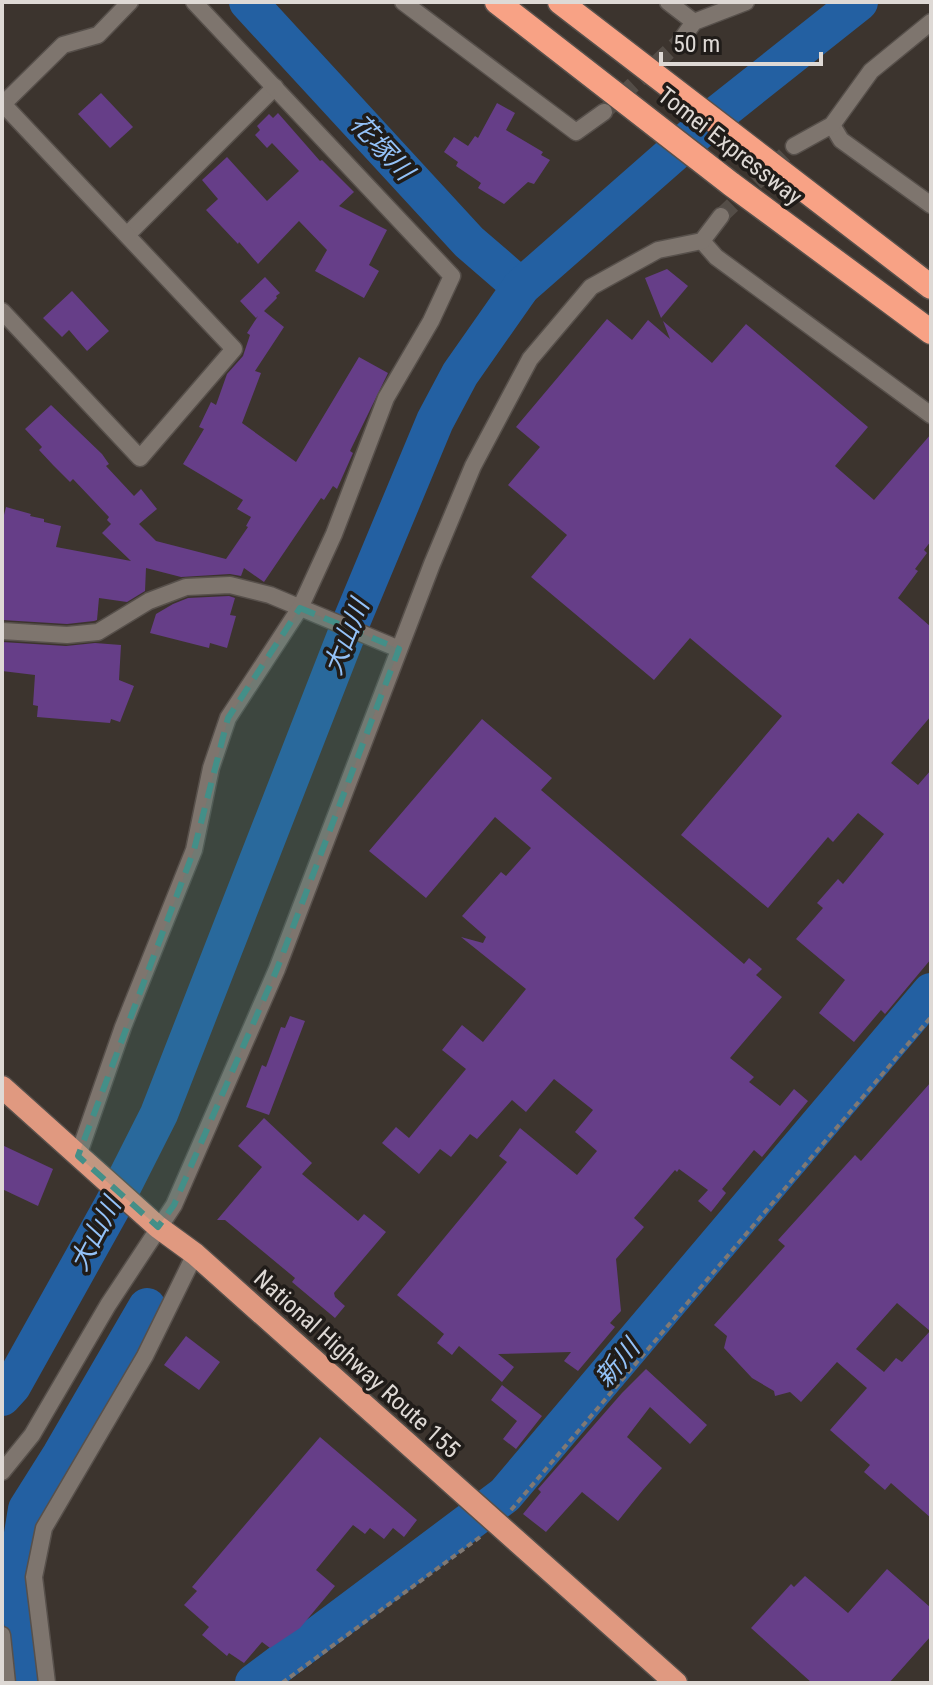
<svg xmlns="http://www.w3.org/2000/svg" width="933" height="1685" viewBox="0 0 933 1685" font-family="'Roboto Condensed','Noto Sans JP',sans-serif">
<rect width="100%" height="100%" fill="#3c342e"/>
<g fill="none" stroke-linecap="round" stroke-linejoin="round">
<!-- river -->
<g stroke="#2360a2" stroke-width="38">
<polyline points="248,2 469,242 521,287"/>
<polyline points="2,1397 12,1386 113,1205 159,1114 352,620 435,421 460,374 521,287 718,114 859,2"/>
<polyline points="30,1683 17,1571 27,1509 61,1455 147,1307"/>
<polyline points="254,1683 505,1495 931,992"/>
</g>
</g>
<!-- building -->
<g fill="#663e88" fill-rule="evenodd">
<polygon points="101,93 133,127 110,148 78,114"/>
<polygon points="497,103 515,113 506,130 543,152 541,155 550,160 534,184 528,182 504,204 478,188 481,183 456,166 458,162 444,152 454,137 468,146 475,136 478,138"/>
<polygon points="278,113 320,161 322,160 354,192 339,206 387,230 369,265 379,271 364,298 315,271 327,250 299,221 258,264 239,242 238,244 206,210 218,199 202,180 227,157 267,201 299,171 272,143 267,148 255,135 260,130 257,126 269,114 273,118"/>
<polygon points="667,269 688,286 661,318 645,278"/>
<polygon points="265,277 280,293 276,296 277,298 264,311 284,327 255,371 261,373 242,423 296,462 359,357 388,373 350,451 353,453 337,489 333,486 324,500 321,498 264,582 244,568 241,576 230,574 181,577 146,568 145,591 127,602 99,598 97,620 94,621 67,624 2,620 2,523 6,507 31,514 30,516 44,519 44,522 61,526 56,547 131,561 102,533 111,524 107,520 109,517 73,479 70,482 53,465 39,450 42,447 25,429 51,405 102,454 109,464 106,466 134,496 141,489 157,509 139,524 156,541 226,559 248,527 246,526 251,517 237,509 243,500 183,464 204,429 199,427 211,402 216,405 227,374 243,356 250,335 247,333 258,316 256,318 240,301"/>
<polygon points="72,291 109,331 87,351 69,330 62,337 43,318"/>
<polygon points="607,319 632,340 648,320 670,339 663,321 712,363 746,324 868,427 835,466 874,500 931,434 931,541 924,550 927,553 915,569 918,571 898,598 931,627 931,716 891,763 918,785 931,770 931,959 885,1014 881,1010 854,1042 819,1013 845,980 796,939 823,908 817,903 838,879 843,884 884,834 858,813 833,842 828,837 768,908 681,835 782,716 690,638 654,680 531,577 567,535 508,485 540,447 516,427"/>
<polygon points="229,596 235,598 230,615 236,616 227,648 210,643 209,648 150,633 156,614 173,604 188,598"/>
<polygon points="2,642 66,646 95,643 121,645 119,680 134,686 120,722 111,719 110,723 37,717 38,706 33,705 35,675 2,671"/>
<polygon points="482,719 552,778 541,790 744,964 749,958 762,969 756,975 782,997 730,1058 754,1077 749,1082 780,1106 794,1089 808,1101 762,1157 754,1150 722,1189 726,1193 711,1212 698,1201 708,1190 679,1169 677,1172 675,1170 634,1218 644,1227 616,1259 621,1311 610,1323 615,1327 578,1371 564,1361 571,1352 498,1354 514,1367 502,1382 459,1346 452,1355 437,1343 444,1334 397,1295 507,1162 499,1156 520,1128 577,1175 597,1151 575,1132 593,1110 554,1079 526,1112 512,1100 477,1139 470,1134 451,1157 440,1149 419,1174 382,1143 396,1127 409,1138 466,1069 442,1050 462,1025 483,1042 526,989 461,937 483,943 486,937 462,916 501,872 506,876 531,848 495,817 426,898 369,851"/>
<polygon points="290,1016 305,1021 269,1115 246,1107 262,1065 266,1067 281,1027 285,1028"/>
<path d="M931,1082V1518L891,1483L885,1490L864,1472L870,1465L830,1430L867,1388L837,1362L801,1402L790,1392L775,1396L774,1391L752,1378L724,1348L727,1336L714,1325L785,1246L778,1240L855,1155L861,1161ZM897,1303L930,1331L902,1362L896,1358L884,1372L856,1349Z"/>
<polygon points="264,1118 312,1163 302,1174 358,1221 364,1214 386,1232 334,1293 335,1297 345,1306 335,1318 292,1282 295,1278 225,1220 217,1220 262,1167 238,1146"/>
<polygon points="2,1145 53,1169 38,1206 2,1189"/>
<polygon points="186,1336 220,1362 199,1390 164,1365"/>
<polygon points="646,1369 707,1425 690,1444 650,1407 627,1437 662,1468 643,1490 618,1521 582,1492 546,1532 523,1514 541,1492 538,1489 622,1393"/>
<polygon points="502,1385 542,1416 516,1449 503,1439 517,1421 491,1400"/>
<polygon points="320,1437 417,1520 404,1537 393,1528 384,1539 370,1528 365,1534 353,1525 316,1570 335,1586 300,1628 270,1648 262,1642 244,1663 229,1653 227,1656 202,1635 209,1627 184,1605 197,1591 192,1587"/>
<polygon points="887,1569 931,1608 931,1636 889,1683 812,1683 751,1628 791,1584 794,1587 805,1576 848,1613"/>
</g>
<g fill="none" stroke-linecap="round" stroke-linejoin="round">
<!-- minor-tunnel -->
<g stroke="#544d47" stroke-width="16" stroke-dasharray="16 8" stroke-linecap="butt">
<polyline points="604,112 681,40"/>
<polyline points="721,216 794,146"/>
</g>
<!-- minor casing -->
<g stroke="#57504b" stroke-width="19">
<g id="minor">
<polyline points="403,2 576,132 604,112"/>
<polyline points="668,2 694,22"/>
<polyline points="681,40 694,22 746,2"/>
<polyline points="2,105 63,45 98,35 130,2"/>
<polyline points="832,125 841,140 931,205"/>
<polyline points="794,146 832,125 871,71 931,22"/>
<polyline points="127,235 275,87"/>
<polyline points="702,241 716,257 931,415"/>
<polyline points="2,311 140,458 234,349 3,104"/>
<polyline points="2,631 67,635 98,632 149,601 186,587 230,585 270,595 399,649"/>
<polyline points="78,1156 123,1027 194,850 211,768 228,718 300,608 334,534 386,398 431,321 452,276 194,2"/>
<polyline points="2,1472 32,1435 108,1305 174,1205 277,969 432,564 473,466 530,359 591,287 658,250 702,241 721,216"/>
<polyline points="2,1635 7,1683"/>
<polyline points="47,1683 34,1577 44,1528 145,1356 195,1254"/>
</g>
</g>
<!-- trunk casing -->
<g stroke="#57504b" stroke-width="25">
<polyline id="trunk" points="2,1087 158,1227 195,1254 676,1683"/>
</g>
<!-- motorway casing -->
<g stroke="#57504b" stroke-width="27">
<g id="motorway">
<polyline points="497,2 731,184 931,332"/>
<polyline points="560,2 931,287"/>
</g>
</g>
<!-- path -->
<g stroke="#807974" stroke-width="4" stroke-dasharray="6 4" stroke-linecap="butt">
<polyline points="511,1510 931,1017"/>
<polyline points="282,1683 480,1537"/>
</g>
<!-- minor -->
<use href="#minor" stroke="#7e756e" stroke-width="16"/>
<!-- trunk -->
<use href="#trunk" stroke="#e09980" stroke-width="22"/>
<!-- motorway -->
<use href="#motorway" stroke="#f8a285" stroke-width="24"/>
</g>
<!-- marked area -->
<path fill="#438f88" fill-opacity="0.2" stroke="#438f88" stroke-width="6" stroke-dasharray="16 10" stroke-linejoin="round" d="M300,608L399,649L277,969L174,1205L158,1227L78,1156L194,850L228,718Z"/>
<g text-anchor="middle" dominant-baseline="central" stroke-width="7" stroke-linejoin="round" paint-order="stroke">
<!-- street labels -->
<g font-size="24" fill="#ded9d5" stroke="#201c19">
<text transform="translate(730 146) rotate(38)">Tomei Expressway</text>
<text transform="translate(357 1364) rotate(42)">National Highway Route 155</text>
</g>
<!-- water labels -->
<g font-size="26" font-style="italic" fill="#94c2f8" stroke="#201c19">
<text transform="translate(382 147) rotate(47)">花塚川</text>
<text transform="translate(346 637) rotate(-68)">大山川</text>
<text transform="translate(95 1234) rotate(-62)">大山川</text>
<text transform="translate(617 1363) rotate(-50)">新川</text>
</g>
</g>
<!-- border -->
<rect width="933" height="1685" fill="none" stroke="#ded9d5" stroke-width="8"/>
<!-- scale -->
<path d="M661 52v12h160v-12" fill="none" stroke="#ded9d5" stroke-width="4"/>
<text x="673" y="52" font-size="24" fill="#ded9d5" stroke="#201c19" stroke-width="6" paint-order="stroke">50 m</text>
</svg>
